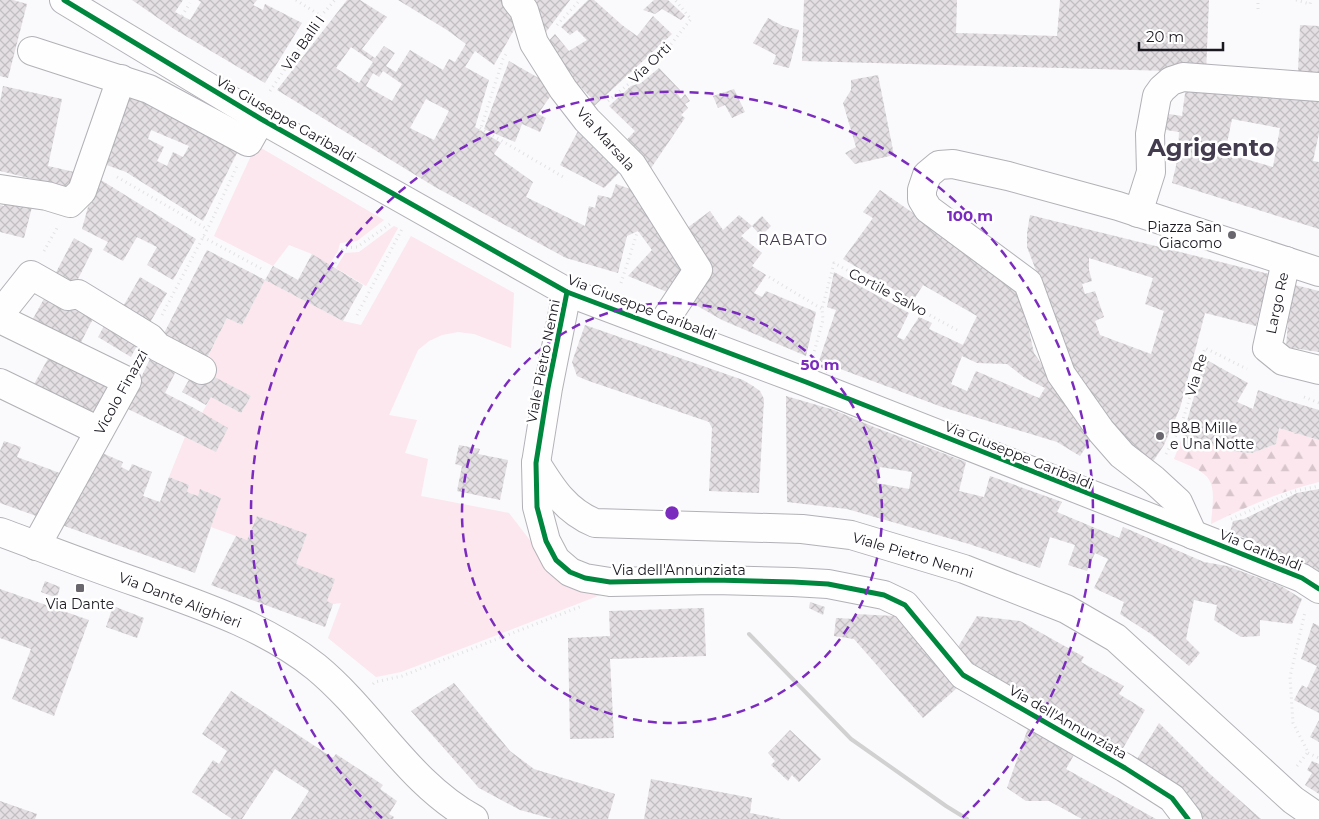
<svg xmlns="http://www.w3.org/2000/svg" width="1319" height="819" viewBox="0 0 1319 819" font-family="Montserrat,sans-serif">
<defs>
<pattern id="forest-firs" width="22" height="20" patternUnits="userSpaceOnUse" patternTransform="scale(1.25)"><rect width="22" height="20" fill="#fbe7ed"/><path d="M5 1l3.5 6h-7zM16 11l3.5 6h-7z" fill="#d7c5cb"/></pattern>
<pattern id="building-cross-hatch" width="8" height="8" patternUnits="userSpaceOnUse" patternTransform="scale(1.25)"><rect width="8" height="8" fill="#e3dfe3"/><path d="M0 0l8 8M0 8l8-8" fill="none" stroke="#c2bfc2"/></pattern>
</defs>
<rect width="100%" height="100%" fill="#faf9fc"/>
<!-- grass -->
<g fill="#fbe7ed">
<polygon points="256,145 384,220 357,241 340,243 338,251 329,265 312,254 289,245 273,266 214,236"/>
<polygon points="394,226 398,228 366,286 336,268 345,253 359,252"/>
<polygon points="411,236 514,293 511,348 474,334 458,332 442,335 429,341 418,350 389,415 417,420 405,453 428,459 421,496 509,513 555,573 603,594 401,672 376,677 328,638 341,603 333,604 327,601 296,564 307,534 257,516 247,540 211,527 221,498 200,489 198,496 187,492 189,485 169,477 185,437 216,451 227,428 202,413 211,397 241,413 251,396 207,373 206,361 227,318 242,325 265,280 343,321 361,325"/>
</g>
<!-- forest -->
<path fill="url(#forest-firs)" d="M1279,428L1319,440V482C1281,491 1246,507 1211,524C1215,480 1217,476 1174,459L1182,438L1238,452L1252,453L1276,444Z"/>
<!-- building -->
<g fill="url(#building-cross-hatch)" fill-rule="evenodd">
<polygon points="0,0 13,0 27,4 8,78 0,76"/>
<polygon points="132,0 183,0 175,12 190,20 201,2 198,0 257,0 253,5 263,10 265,4 302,23 265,83 174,29"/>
<path d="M347,0H360L387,17L362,49L375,58L384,46L395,53L386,66L396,72L410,50L443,70L449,59L455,62L466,44L447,30L398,0H508L522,16L494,65L475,51L465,67L489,80L475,127L501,143L494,154L533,182L526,197L585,226L589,206L595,208L598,195L611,198L616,184L644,194L690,271L672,294L628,276L652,250L638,231L627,236L618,273L566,258L435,187L277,90ZM351,47L373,62L359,83L336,68ZM383,71L402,84L392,101L366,86L373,73L379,77ZM426,99L449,111L434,140L410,128Z"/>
<polygon points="524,0 570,0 546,32"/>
<polygon points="588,0 594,0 622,25 637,36 653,16 672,34 590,110 586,105 592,99 543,47 555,34 569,51 587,40 577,30 570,35 561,27"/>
<polygon points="654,0 668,0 685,16 681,20 662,9 655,14 643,10"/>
<polygon points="804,0 957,0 956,33 1057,36 1060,0 1209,0 1206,72 802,61"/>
<polygon points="768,18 783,26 799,30 789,68 773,64 776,55 753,43"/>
<polygon points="1300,25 1319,26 1319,75 1298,73"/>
<polygon points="509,61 556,88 538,114 546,118 540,132 522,124 515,142 484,129"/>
<polygon points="659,68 680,90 677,93 681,99 685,94 690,101 685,104 688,108 681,115 685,118 649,171 620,147 635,131 609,106 631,86 641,83"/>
<polygon points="878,75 894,155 855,164 845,153 856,147 843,103 851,90 851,80"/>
<polygon points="3,86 62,99 48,166 79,173 75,189 0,171 0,102"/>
<path d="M1186,86L1319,99V133L1313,161L1319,162V229L1172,183L1178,157L1179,132L1160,129L1162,113L1182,116ZM1232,119L1280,128L1273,167L1225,153Z"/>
<polygon points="734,89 745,112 732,118 725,105 718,108 713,96"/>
<path d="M126,95L202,125L241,145L203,221L126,172L101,163ZM151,130L189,146L183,157L173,152L167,166L157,161L164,147L148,139Z"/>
<polygon points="578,131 591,137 624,168 604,188 560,165"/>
<polygon points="96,177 196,239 173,280 147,265 157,247 137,237 123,261 103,250 108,242 82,229"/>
<path d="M880,190L1019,287L1034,353L1092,438L1080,456L1057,442L942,407L819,361L836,310L827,307L834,272L909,313L897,337L904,340L919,317L932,323L929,329L963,345L977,316L923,285L913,301L843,259L873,218L863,212ZM962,356L977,363L1007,364L1025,378L1045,388L1039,398L976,371L967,391L951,384Z"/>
<polygon points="5,200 32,207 24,238 0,232 0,205 4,206"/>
<polygon points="710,211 723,230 739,215 752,226 741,236 762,253 752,266 766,275 754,293 762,297 766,291 816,312 806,356 722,320 687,300 683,231"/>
<path d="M1030,215L1269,274L1256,326L1205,313L1180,408L1164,445L1152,463L1122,436L1079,382L1027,247V233ZM1089,258L1153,278L1145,304L1164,311L1151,354L1100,335L1095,321L1104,317L1095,291L1085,294L1082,284L1092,281L1089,270Z"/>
<polygon points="762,216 771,226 761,236 752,226"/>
<polygon points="74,238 93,249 72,291 52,280"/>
<polygon points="207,250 265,280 273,266 298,280 312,254 363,285 343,321 265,280 242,325 227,318 203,366 159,343"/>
<polygon points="140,277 167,293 148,326 121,310"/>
<polygon points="1291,284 1319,291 1319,352 1286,347"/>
<polygon points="46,295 75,297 97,311 77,350 29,326"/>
<polygon points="108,319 140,340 131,357 98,337"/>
<polygon points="585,325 743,380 753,386 760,391 764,399 759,493 709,491 712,428 709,422 586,380 577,376 572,362"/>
<polygon points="154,351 179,365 165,393 194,408 228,428 216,452 126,408"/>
<polygon points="51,353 114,384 96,419 32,388"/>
<polygon points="1205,359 1248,383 1237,402 1253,409 1258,390 1282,399 1319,410 1319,440 1279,428 1276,444 1252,453 1238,452 1182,438"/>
<polygon points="207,373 251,396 241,413 211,397 206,405 182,392 191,376"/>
<path d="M786,396L834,410L874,427L966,462L959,491L984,497L990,476L1062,502L1057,512L1119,538L1123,527L1204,562L1227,566L1281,586L1302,599L1292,624L1260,620V636L1241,637L1214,620L1217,605L1194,600L1186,639L1200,653L1189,666L1151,634L1120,614L1124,602L1094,588L1108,559L1095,553L1087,571L1068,565L1075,545L1050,537L1040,568L969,544L847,509L787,502ZM880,467L912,472L909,489L877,483Z"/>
<polygon points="4,441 21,447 17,457 65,475 39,517 0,503 0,451"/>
<polygon points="459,445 480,449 478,454 508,460 500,500 457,491 462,466 455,464"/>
<polygon points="102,453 123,462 121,467 129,471 132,464 152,472 143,496 160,502 169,477 189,485 187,492 198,496 200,489 221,498 195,573 59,524"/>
<polygon points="1319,489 1319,572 1304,562 1230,532 1233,521 1244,519 1297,493"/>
<polygon points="257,516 307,534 296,564 335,579 327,601 333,604 325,627 211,585 236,536 247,540"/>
<polygon points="45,581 60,587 57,598 41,592"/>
<polygon points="0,589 89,620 54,716 12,699 31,649 0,638"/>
<polygon points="810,602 825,607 823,615 809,608"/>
<polygon points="113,606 144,618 137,638 106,627"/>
<polygon points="704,608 706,656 610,659 614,738 570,739 568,638 610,636 609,611"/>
<polygon points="855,614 895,616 957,688 923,718 854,639 834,636 836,618 854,619"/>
<polygon points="977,616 1020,621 1084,657 1081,662 1124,686 1119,694 1145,710 1122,750 972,663 958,647"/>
<polygon points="1313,623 1319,626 1319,713 1294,700 1302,685 1307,688 1317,666 1301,659"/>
<polygon points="454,683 510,751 534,769 615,794 608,819 553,819 520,810 479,788 411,711"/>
<polygon points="231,691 333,758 336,754 383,785 380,789 397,801 389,814 394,817 393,819 291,819 309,791 275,769 242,819 232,819 192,792 213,760 219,764 227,751 202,734"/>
<polygon points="1319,720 1319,742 1310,737"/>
<polygon points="1159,723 1210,774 1261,819 1194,819 1163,778 1137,759"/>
<polygon points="1028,728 1075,753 1066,769 1156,819 1082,819 1049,801 1026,801 1007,788"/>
<polygon points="790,730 821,759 799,782 792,775 788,781 771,765 775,761 768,753"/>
<polygon points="1312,761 1319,764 1319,794 1305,785 1312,773 1307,770"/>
<polygon points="651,779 752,798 750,813 781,819 644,819"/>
<polygon points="0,801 37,814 35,819 0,819"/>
</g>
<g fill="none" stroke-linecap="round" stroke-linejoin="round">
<!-- minor casing -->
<g stroke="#b2b1b6" stroke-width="30">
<g id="minor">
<polyline points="64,0 261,119 567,292 806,382 1217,544 1302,578 1319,589"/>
<polyline points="516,0 524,10 534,43 563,89 587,120 632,165 698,270 661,326"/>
<polyline points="32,51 149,89 248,142 261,119"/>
<polyline points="0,189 47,196 70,203 82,191 121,79"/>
<polyline points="1138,213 1151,172 1150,134 1157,96 1162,89 1171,81 1183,77 1319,87"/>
<polyline points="1286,261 1267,348 1283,361 1319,370"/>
<polyline points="567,292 548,388 536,463 537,507 546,541 556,560 570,572 585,578 610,582 714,580 793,582 828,584 884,595 905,605 963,675 1125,768 1172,798 1188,819"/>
<polyline points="0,314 31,275 68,296 78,294 150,338 158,347 202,370"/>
<polyline points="0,319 127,381 36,546"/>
<polyline points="0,383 99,431"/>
<path d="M536,463C552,489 566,511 595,523L802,529L851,535L964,569L1066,609L1116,638L1293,800L1319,818"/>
<polyline points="1193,535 1178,502 1153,479 1122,455 1101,431 1061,374 1028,283 928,209 922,199 922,190 927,175 939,165 953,164 1008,176 1118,206 1319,272"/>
</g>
</g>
<!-- tertiary casing -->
<g stroke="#b2b1b6" stroke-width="30">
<path id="tertiary" d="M0,532C46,549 92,567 139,583C200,605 265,626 316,667C373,714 408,783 474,819"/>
</g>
<!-- path -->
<g stroke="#e2e2e3" stroke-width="3" stroke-dasharray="1 4" stroke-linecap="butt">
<polyline points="296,0 321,16"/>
<polyline points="1296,0 1310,4 1311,0"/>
<polyline points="1258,9 1258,0"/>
<polyline points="182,16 190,3"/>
<polyline points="557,25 580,0"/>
<polyline points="270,91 321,16 335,0"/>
<polyline points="608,101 660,58 691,19 675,0"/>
<polyline points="480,128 565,178"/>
<polyline points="480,131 503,59 508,51"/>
<polyline points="117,177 207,229"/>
<polyline points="203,237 262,269"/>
<polyline points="44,251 57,228"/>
<polyline points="335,263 343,248 357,247 390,224"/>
<polyline points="769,277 822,309"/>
<polyline points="621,283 637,233"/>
<polyline points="162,315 211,222 237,166"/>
<polyline points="357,315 402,229"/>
<polyline points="813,356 823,320 822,309 834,263 957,330"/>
<polyline points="1304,397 1319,403"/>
<polyline points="1166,454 1181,426 1205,348 1247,369"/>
<polyline points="1231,519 1295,491 1319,486"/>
<polyline points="373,684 375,682 402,676 582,606"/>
<polyline points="1308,753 1319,758"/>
<polyline points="1297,766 1308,752 1293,723 1290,677 1305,612"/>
</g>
<!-- minor -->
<use href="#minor" stroke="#fefeff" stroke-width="28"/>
<!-- tertiary -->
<use href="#tertiary" stroke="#fefeff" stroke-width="28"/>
<!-- rail -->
<polyline stroke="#d2d1d2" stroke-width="4" points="749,634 851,739 946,806 967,819"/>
<!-- cycleway casing -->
<g stroke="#fff" stroke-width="8">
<g id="cycleway">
<polyline points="64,0 261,119 567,292 806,382 1217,544 1302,578 1319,589"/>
<polyline points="567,292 548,388 536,463 537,507 546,541 556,560 570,572 585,578 610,582 714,580 793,582 828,584 884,595 905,605 963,675 1125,768 1172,798 1188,819"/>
</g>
</g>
<!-- cycleway -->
<use href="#cycleway" stroke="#00873e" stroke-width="5"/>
</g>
<!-- distance rings -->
<g fill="none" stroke="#7b2cbf" stroke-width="2.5" stroke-dasharray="9 6">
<circle cx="672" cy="513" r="210"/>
<path d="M382 818A421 421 0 1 1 962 818"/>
</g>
<!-- markers -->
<g fill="#69676d" stroke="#fff" stroke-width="2">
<circle cx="1232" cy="235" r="5"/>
<circle cx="1160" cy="436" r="5"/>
<rect x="75" y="583" width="10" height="10" rx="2.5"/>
</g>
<g text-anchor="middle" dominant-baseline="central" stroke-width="5" stroke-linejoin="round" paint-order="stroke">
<!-- street labels -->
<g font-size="14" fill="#1b1820" stroke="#fff">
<text transform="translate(303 43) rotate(-55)">Via Balli I</text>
<text transform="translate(650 63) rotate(-44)">Via Orti</text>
<text transform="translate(286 119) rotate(30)">Via Giuseppe Garibaldi</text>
<text transform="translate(606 139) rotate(48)">Via Marsala</text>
<text transform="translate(888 292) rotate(28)">Cortile Salvo</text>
<text transform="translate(1277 303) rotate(-78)">Largo Re</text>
<text transform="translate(642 307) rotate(21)">Via Giuseppe Garibaldi</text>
<text transform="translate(543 361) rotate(-79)">Viale Pietro Nenni</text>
<text transform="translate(1196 375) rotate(-73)">Via Re</text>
<text transform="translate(121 392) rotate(-61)">Vicolo Finazzi</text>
<text transform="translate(1019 455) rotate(22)">Via Giuseppe Garibaldi</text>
<text transform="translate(1261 550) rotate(22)">Via Garibaldi</text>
<text transform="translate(913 555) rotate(17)">Viale Pietro Nenni</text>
<text x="679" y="570">Via dell'Annunziata</text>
<text transform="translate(180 600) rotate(21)">Via Dante Alighieri</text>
<text transform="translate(1068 722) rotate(30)">Via dell'Annunziata</text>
</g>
<!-- poi labels -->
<g font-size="14" fill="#1b1820" stroke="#fff" text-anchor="end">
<text x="1222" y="227">Piazza San<tspan x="1222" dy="16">Giacomo</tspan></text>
<text x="1170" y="428" text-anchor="start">B&amp;B Mille<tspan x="1170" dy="16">e Una Notte</tspan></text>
<text x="80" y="604" text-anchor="middle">Via Dante</text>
</g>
<!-- neighbourhood labels -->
<g font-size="15" letter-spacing="1" fill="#433b4e" stroke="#fff">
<text x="793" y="239">RABATO</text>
</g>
<!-- town labels -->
<g font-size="24" font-weight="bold" fill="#433b4e" stroke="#fff">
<text x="1211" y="147">Agrigento</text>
</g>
</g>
<circle cx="672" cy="513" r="8" fill="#7b2cbf" stroke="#fff" stroke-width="2.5"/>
<g font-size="15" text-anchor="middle" font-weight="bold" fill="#7b2cbf" stroke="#fff" stroke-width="5" stroke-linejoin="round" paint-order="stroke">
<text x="970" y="221">100 m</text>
<text x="820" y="370">50 m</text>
</g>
<!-- scale -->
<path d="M1139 42v8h84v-8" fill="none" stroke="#1b1820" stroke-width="2.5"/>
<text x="1146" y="42" font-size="15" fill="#1b1820" stroke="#ffffff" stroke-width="4" paint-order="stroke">20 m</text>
</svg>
